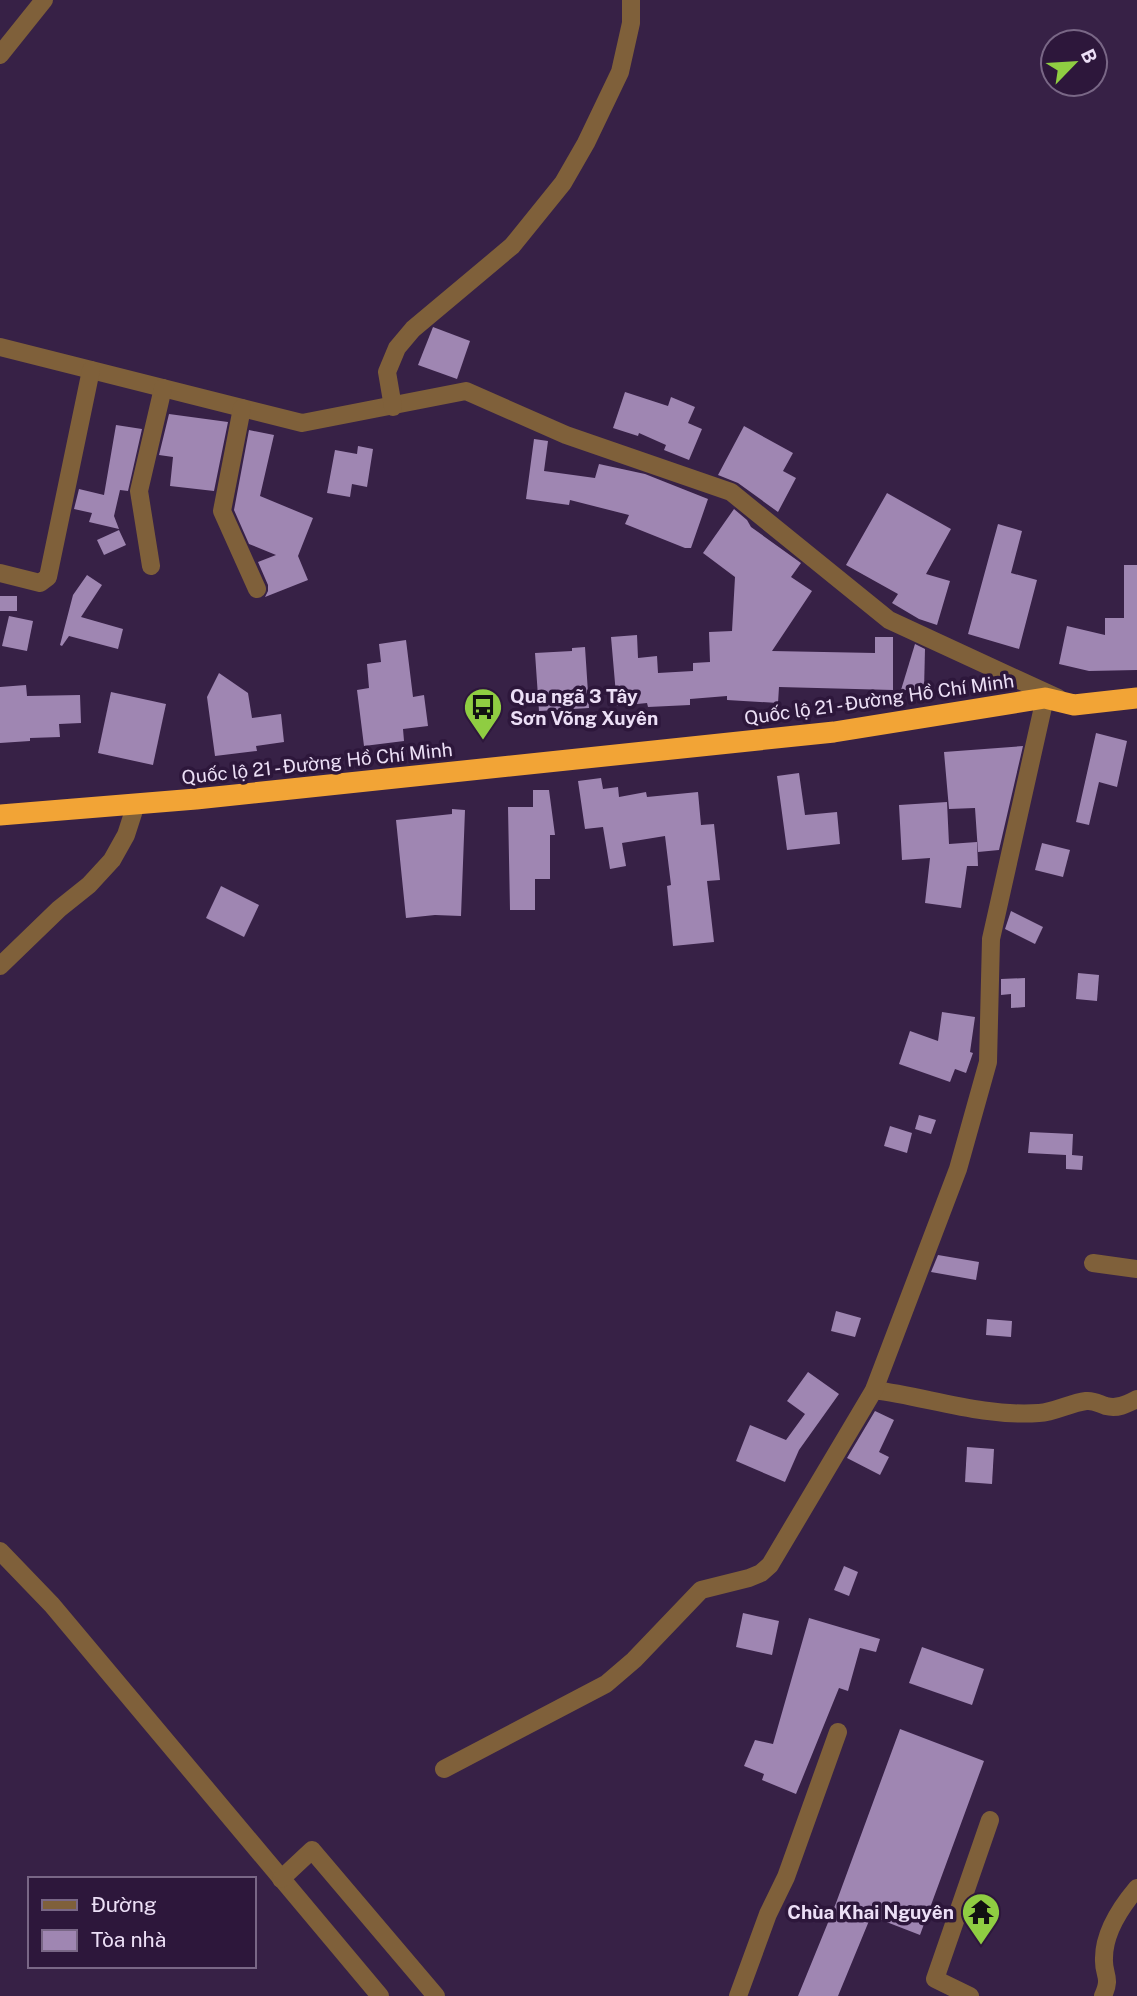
<svg xmlns="http://www.w3.org/2000/svg" width="1137" height="1996" viewBox="0 0 1137 1996" font-family="'Public Sans',sans-serif">
<rect width="100%" height="100%" fill="#372146"/>
<!-- building -->
<g fill="#9f86b2">
<polygon points="433,327 470,341 457,379 418,365"/>
<polygon points="625,392 668,406 671,397 695,407 688,423 702,429 689,460 664,450 666,445 639,433 638,436 613,428"/>
<polygon points="169,414 228,422 214,491 170,486 173,457 159,455"/>
<polygon points="116,425 142,429 128,491 120,490 114,516 119,529 89,522 92,513 74,509 79,489 104,495"/>
<polygon points="744,426 793,453 783,471 796,478 778,512 738,483 718,475"/>
<polygon points="249,430 274,435 260,496 313,518 298,556 308,580 265,597 268,591 268,585 258,562 276,555 249,544 234,510"/>
<polygon points="534,439 548,441 544,471 595,478 599,464 645,474 708,499 691,548 685,548 625,524 629,515 570,500 569,505 526,499"/>
<polygon points="358,446 373,449 367,487 352,484 350,497 327,493 335,450 357,454"/>
<polygon points="887,493 951,529 926,574 950,581 937,625 919,619 892,603 898,594 846,565"/>
<polygon points="734,509 747,520 751,527 801,563 791,577 812,591 772,651 875,653 875,637 893,637 893,690 779,687 778,703 727,700 727,696 690,699 690,705 648,707 647,703 617,706 611,637 637,635 638,658 657,656 658,673 693,671 693,663 710,662 709,632 732,631 735,577 703,553"/>
<polygon points="998,524 1022,531 1011,573 1037,580 1019,649 968,634"/>
<polygon points="119,530 126,545 104,555 97,540"/>
<polygon points="1124,565 1137,565 1137,670 1089,671 1059,664 1067,626 1105,635 1105,618 1124,618"/>
<polygon points="87,575 102,585 81,617 123,629 118,649 69,636 62,646 60,645 73,595"/>
<rect x="0" y="596" width="17" height="15"/>
<polygon points="9,616 33,621 27,651 2,646"/>
<polygon points="406,640 413,697 424,695 428,726 403,729 404,741 364,746 357,690 369,688 367,664 381,662 379,644"/>
<polygon points="915,644 925,649 924,690 901,690"/>
<polygon points="585,647 589,708 539,711 535,653 572,651 572,648"/>
<polygon points="219,673 248,693 252,718 281,714 284,742 256,746 257,751 215,756 207,697"/>
<polygon points="26,685 27,696 80,695 81,723 59,724 60,737 30,738 30,741 0,743 0,687"/>
<polygon points="111,692 166,704 153,765 98,753"/>
<polygon points="1096,733 1127,741 1117,787 1099,782 1089,825 1076,822"/>
<polygon points="1023,746 999,850 978,852 975,808 949,809 944,752"/>
<polygon points="799,773 805,815 837,812 840,844 787,850 777,776"/>
<polygon points="601,778 603,789 618,787 619,797 646,792 647,797 698,792 701,825 714,824 720,880 707,881 714,942 673,946 667,886 671,885 665,836 622,843 626,866 610,869 603,827 585,829 578,781"/>
<polygon points="533,790 549,790 555,835 550,835 550,879 535,879 535,910 510,910 508,807 533,807"/>
<polygon points="947,802 949,844 977,842 978,866 967,866 961,908 925,903 930,858 902,860 899,805"/>
<polygon points="452,809 465,810 461,916 435,915 406,918 396,820 452,814"/>
<polygon points="1042,843 1070,850 1063,877 1035,870"/>
<polygon points="221,886 259,905 244,937 206,918"/>
<polygon points="1011,911 1043,927 1035,944 1005,929"/>
<polygon points="1078,973 1099,975 1097,1001 1076,999"/>
<polygon points="1025,978 1025,1007 1011,1008 1011,994 1001,995 1001,979"/>
<polygon points="942,1012 975,1017 970,1052 973,1053 966,1073 955,1069 950,1082 899,1064 910,1031 938,1041"/>
<polygon points="919,1115 936,1120 931,1134 915,1129"/>
<polygon points="890,1126 912,1133 907,1153 884,1146"/>
<polygon points="1030,1132 1073,1134 1072,1155 1083,1156 1082,1170 1066,1169 1066,1155 1028,1153"/>
<polygon points="938,1255 979,1262 976,1280 931,1272"/>
<polygon points="836,1311 861,1318 855,1337 831,1331"/>
<polygon points="987,1319 1012,1321 1011,1337 986,1335"/>
<polygon points="808,1372 839,1394 799,1450 785,1482 736,1461 750,1425 786,1440 805,1414 787,1401"/>
<polygon points="875,1411 894,1420 879,1452 889,1457 880,1475 847,1458"/>
<polygon points="967,1447 994,1449 992,1484 965,1482"/>
<polygon points="844,1566 858,1572 849,1596 834,1590"/>
<polygon points="743,1613 779,1621 772,1655 736,1647"/>
<polygon points="809,1618 880,1639 876,1652 860,1648 848,1691 839,1688 796,1794 762,1780 764,1774 744,1766 755,1740 773,1744"/>
<polygon points="922,1647 984,1669 972,1705 909,1683"/>
<polygon points="900,1729 984,1761 920,1935 871,1916 838,1996 798,1996 836,1903"/>
</g>
<g fill="none" stroke-linecap="round" stroke-linejoin="round">
<!-- minor -->
<g stroke="#7f603a" stroke-width="18">
<polyline points="0,55 44,0"/>
<polyline points="0,347 302,423 466,391 566,435 731,492 889,620 1058,698"/>
<polyline points="393,407 387,372 397,348 413,329 512,246 563,183 586,143 620,72 631,23 631,0"/>
<polyline points="242,408 222,511 257,589"/>
<polyline points="151,566 139,491 163,388"/>
<polyline points="0,573 40,583 48,577 91,370"/>
<polyline points="0,966 59,909 89,885 112,860 126,835 136,804"/>
<polyline points="1093,1263 1137,1269"/>
<path d="M874,1390C928,1397 982,1417 1039,1413C1055,1412 1070,1403 1086,1401C1094,1400 1099,1404 1106,1406C1118,1409 1127,1404 1137,1399"/>
<polyline points="0,1551 52,1605 380,1996"/>
<polyline points="444,1769 606,1684 634,1660 701,1590 749,1578 761,1573 770,1565 874,1390 958,1169 988,1062 991,939 1045,698"/>
<polyline points="281,1879 312,1850 436,1996"/>
<polyline points="738,1996 768,1914 786,1877 838,1732"/>
<polyline points="970,1996 935,1979 990,1820"/>
<path d="M1103,1996C1112,1976 1103,1976 1104,1958C1104,1933 1121,1907 1137,1888"/>
</g>
<!-- highway -->
<polyline stroke="#f2a436" stroke-width="21" points="0,815 196,799 834,732 1045,698 1074,705 1137,698"/>
</g>
<!-- icons -->
<defs>
<g id="bus-pin" transform="scale(2.0125)"><path d="M0 17L-7.5 6A9.5 9.5 0 1 1 7.5 6Z" fill="#8fcd42" stroke="#2d173b"/><path d="M-5-6H5V4H4V6H2V4H-2V6H-4V4H-5ZM-3.5-4V0h7V-4ZM-3.5 1.2v1.5H-2V1.2ZM2 1.2v1.5H3.5V1.2Z" fill="#111"/></g>
<g id="temple-pin" transform="scale(2.0125)"><path d="M0 17L-7.5 6A9.5 9.5 0 1 1 7.5 6Z" fill="#8fcd42" stroke="#2d173b"/><path d="M0-6L5-2H3V0L6.5 2.5H4V6H1.5V3h-3V6H-4V2.5H-6.5L-3 0V-2H-5Z" fill="#111"/></g>
</defs>
<g fill-rule="evenodd">
<use href="#bus-pin" x="483" y="707"/>
<use href="#temple-pin" x="981" y="1912"/>
</g>
<g text-anchor="middle" dominant-baseline="central" stroke-width="7" stroke-linejoin="round" paint-order="stroke">
<!-- poi labels -->
<g font-size="19" font-weight="bold" fill="#ecdff6" stroke="#2d173b" text-anchor="start">
<text x="510" y="696">Qua ngã 3 Tây<tspan x="510" dy="22">Sơn Võng Xuyên</tspan></text>
<text x="954" y="1912" text-anchor="end">Chùa Khai Nguyên</text>
</g>
<!-- street labels -->
<g font-size="19" fill="#ecdff6" stroke="#2d173b">
<text transform="translate(879 699) rotate(-8)">Quốc lộ 21 - Đường Hồ Chí Minh</text>
<text transform="translate(317 763) rotate(-6)">Quốc lộ 21 - Đường Hồ Chí Minh</text>
</g>
</g>
<!-- legend -->
<rect x="28" y="1877" width="228" height="91" fill="#2d173b" stroke="#796786" stroke-width="2"/>
<rect x="42" y="1900" width="35" height="10" fill="#7f603a" stroke="#796786" stroke-width="2"/>
<text x="91" y="1912" font-size="21" fill="#ecdff6">Đường</text>
<rect x="42" y="1930" width="35" height="21" fill="#9f86b2" stroke="#796786" stroke-width="2"/>
<text x="91" y="1947" font-size="21" fill="#ecdff6">Tòa nhà</text>
<!-- north arrow -->
<g transform="translate(1074 63) rotate(65)"><circle r="33" fill="#2d173b" stroke="#796786" stroke-width="2"/>
<path d="M0-5L12 26L0 18L-12 26Z" fill="#8fcd42"/>
<text y="-10" font-size="19" font-weight="bold" text-anchor="middle" fill="#ecdff6">B</text>
</g>
</svg>
